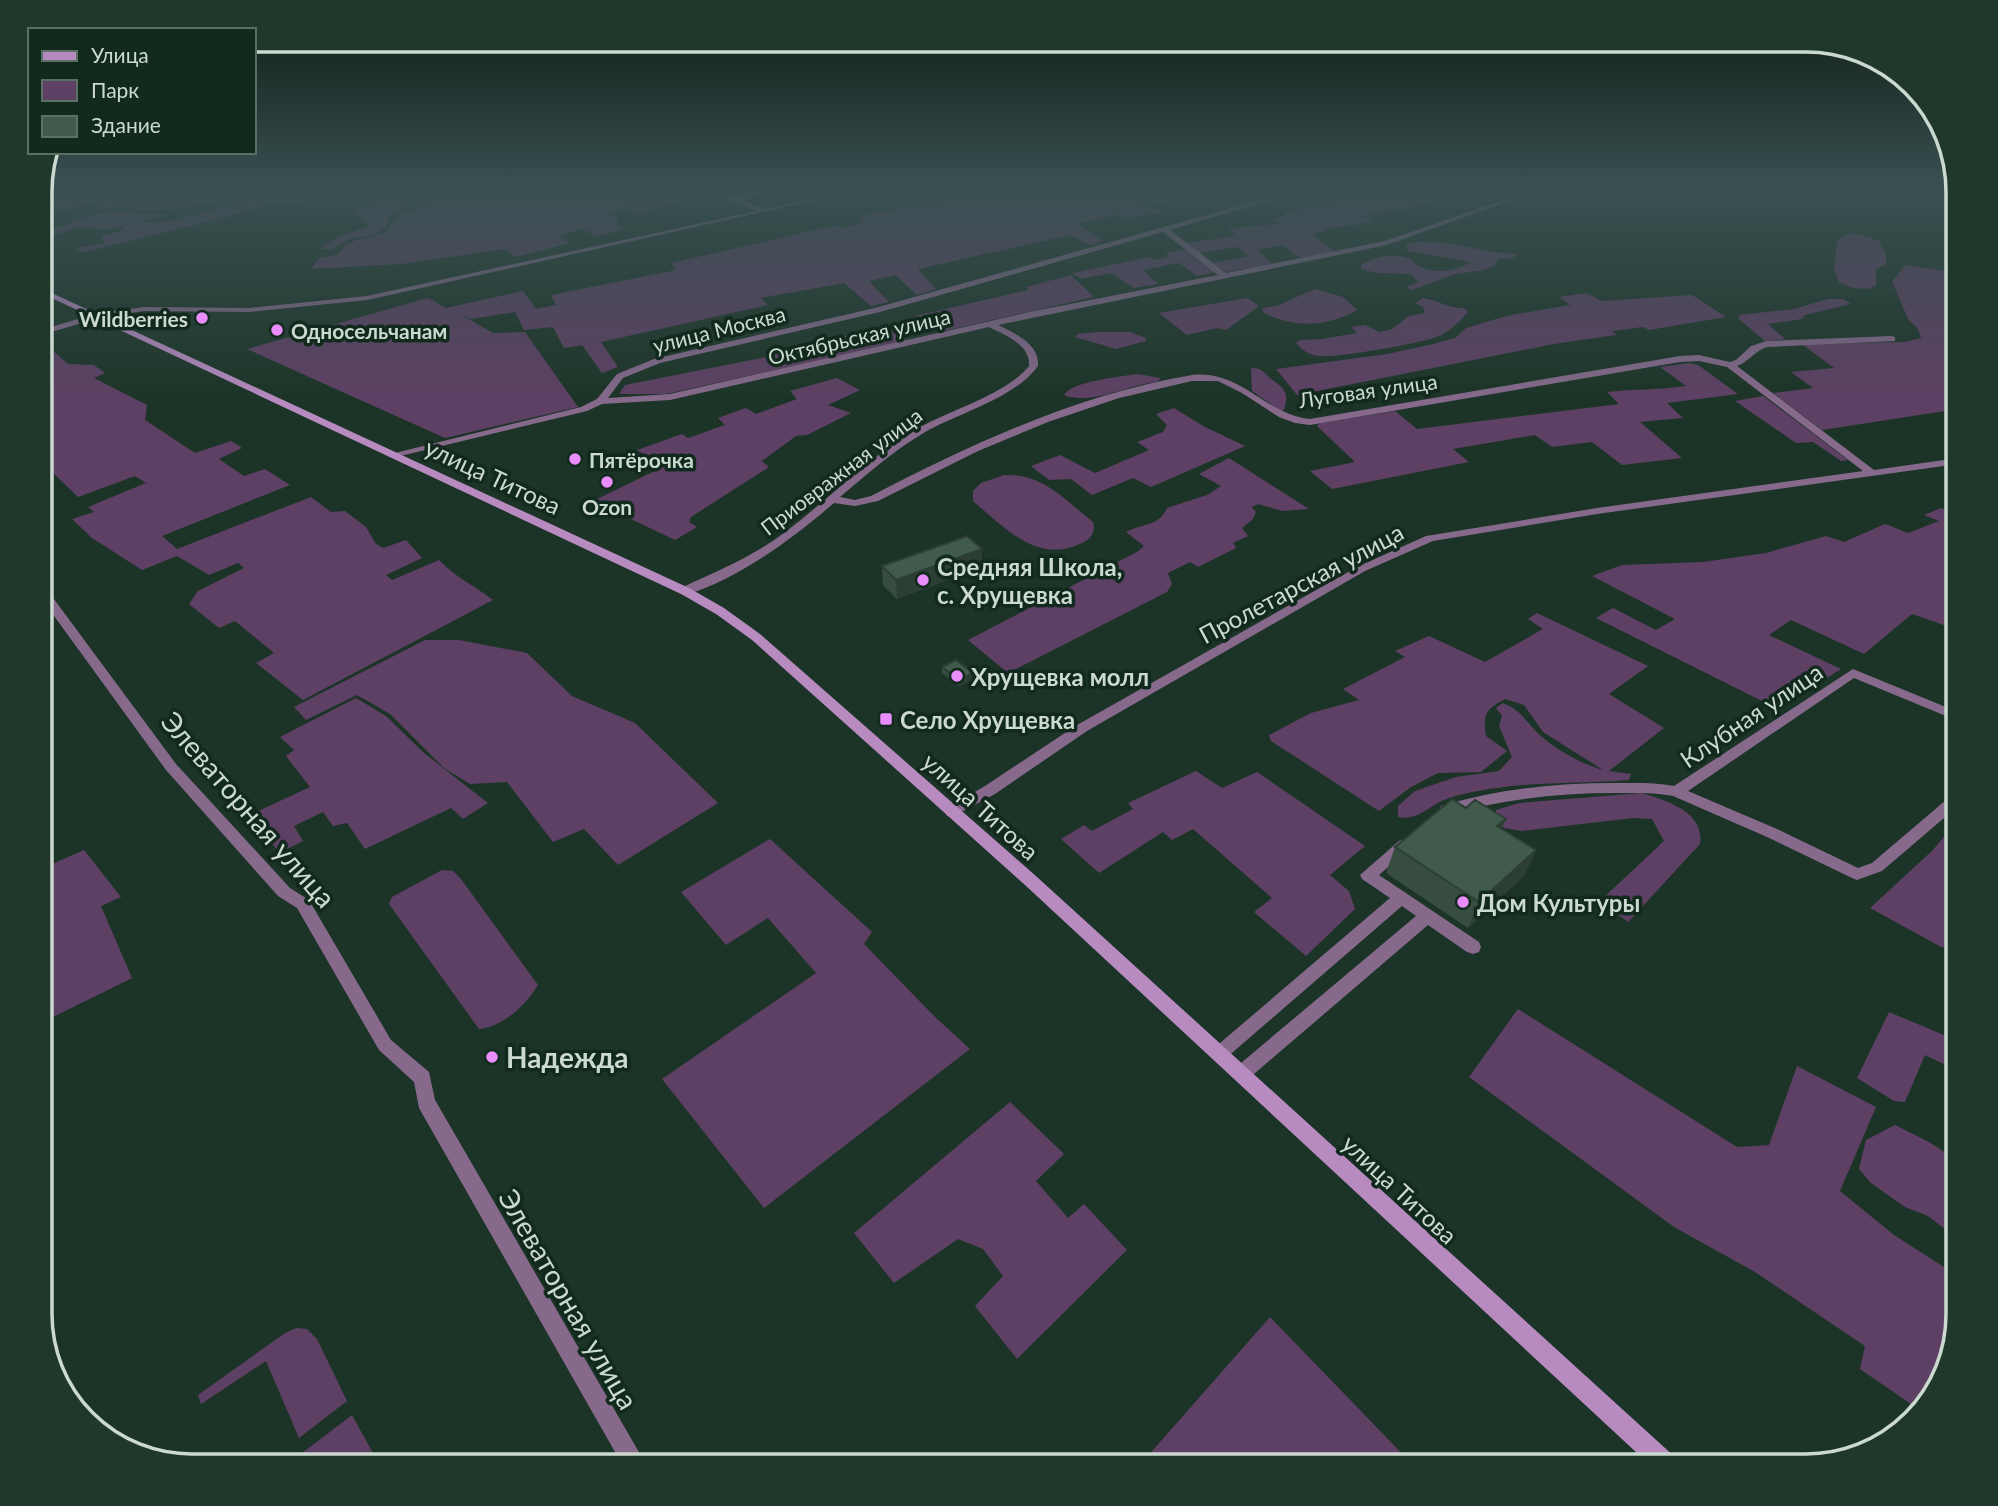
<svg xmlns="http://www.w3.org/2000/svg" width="1998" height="1506" viewBox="0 0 1998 1506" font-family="Lato,sans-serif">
<rect width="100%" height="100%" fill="#1c3427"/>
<!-- green -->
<g fill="#5e4064">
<polygon points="54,190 228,190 199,197 99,210 96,203 41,216 41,192"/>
<path d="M233,190H245C232,206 145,214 125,208L178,203Z"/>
<polygon points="254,190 428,190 416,194 407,207 389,217 386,228 373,235 350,239 332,250 321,249 332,240 370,225 350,211 369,203 379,192 369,190 334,193 294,204 273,203 216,220 84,252 75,250 82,247 104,244 102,236 121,231 124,226 105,230 83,227 49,236 41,234 41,232 72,223 70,220 109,211 168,214 138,223 176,220 251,199 256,196 252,191"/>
<polygon points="435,190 603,190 638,204 688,190 708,194 640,214 621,210 608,214 618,219 616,225 622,230 597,236 582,229 559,236 570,243 516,257 505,249 402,264 311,269 319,258 337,255 344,246 356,240 384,233 401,214 419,208 416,204 428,200 423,195"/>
<polygon points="991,190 1120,190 1161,212 1128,219 1118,215 1077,224 1103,241 1090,245 1071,235 918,269 936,289 917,295 895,275 869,281 889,302 871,306 844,283 761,298 768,305 601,342 618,367 602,373 582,345 564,348 553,327 524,330 515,312 471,319 458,313 493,333 525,332 578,407 445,438 247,349 428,298 446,308 523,291 536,309 556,305 551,295 676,270 671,263 837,225 840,228 863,223 859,216"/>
<polygon points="1125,190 1223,190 1156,205"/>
<path d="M1365,190H1460L1431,200L1437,202C1413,210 1391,210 1365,216L1373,222L1325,229L1326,231L1312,234L1335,252L1300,258L1282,245L1258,250L1272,264L1226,272L1213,263L1249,256L1237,247L1199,253L1185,243L1236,236L1228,228L1279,224L1273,218L1285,216L1284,212L1364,193L1361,191Z"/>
<polygon points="1854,233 1878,240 1886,254 1886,264 1876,269 1876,285 1869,289 1852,288 1839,282 1834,270 1837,242 1847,234"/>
<path d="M1416,242C1450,240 1483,253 1517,254L1513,258L1498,259L1496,264L1485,270L1455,274L1412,290L1406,287L1418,282L1411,274L1377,273L1361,269L1362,264C1377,256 1394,253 1411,259C1424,276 1454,273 1471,262L1408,251L1406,248L1408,244Z"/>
<polygon points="1185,249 1215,272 1197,276 1179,263 1143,270 1158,284 1134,288 1111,273 1081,279 1072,273 1150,257 1155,260 1169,257 1166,253"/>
<polygon points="1906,265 1947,271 1951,277 1955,303 1947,304 1947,308 1958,312 1958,409 1822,430 1773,393 1813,388 1791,372 1834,368 1802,344 1904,342 1921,338 1918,329 1908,319 1892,281"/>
<polygon points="1071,275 1094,297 939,332 915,316 1028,290 1026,287"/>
<path d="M1315,289L1343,297L1357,310C1327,327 1293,329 1263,312V308L1276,306Z"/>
<polygon points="1586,293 1602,301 1692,295 1726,317 1649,330 1643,327 1612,331 1616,335 1554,344 1297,395 1276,369 1387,354 1429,345 1455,338 1466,328 1506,316 1570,305 1559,297"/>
<polygon points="1247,298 1259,306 1226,330 1217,328 1187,335 1159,313"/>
<path d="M1423,298C1438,300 1449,309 1464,308L1468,312C1460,322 1446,334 1434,338C1414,344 1338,358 1319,356C1310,355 1301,350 1296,343L1299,340L1322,339L1357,333L1351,327L1365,325L1380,332L1392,329L1409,316L1425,313L1423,307L1415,303Z"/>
<polygon points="1828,299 1843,299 1851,304 1805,315 1802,319 1768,324 1785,339 1765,341 1739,319 1739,315 1794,309"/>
<polygon points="891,331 908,341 666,394 619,394 625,385 766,357 852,334 859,336"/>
<polygon points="1097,332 1130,332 1146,338 1146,341 1116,349 1075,337 1078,334"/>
<path d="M52,350L68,364L94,365L105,373L94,378L147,405L145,420L195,453L231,441L242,448L219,459L244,476L265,469L290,485L162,536L177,549L311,497L331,512L345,511L366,527L376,544L383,548L406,540L422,558L386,575L392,580L439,560C455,577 475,586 493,600L303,700L256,663L274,653L235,621L219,628L189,604L198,591L244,568L238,563L209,575L177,556L142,570L92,538L72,519L94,512L88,507L146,483L135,476L78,497L44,464L41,465V354Z"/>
<path d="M1689,363L1698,365L1738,394L1667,403L1683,418L1640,422L1682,458L1622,465L1592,442L1552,447L1535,435L1453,449L1469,462L1332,489L1310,471L1355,462L1317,426L1320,423L1395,411L1417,429L1619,404L1607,392C1635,389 1659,390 1686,386L1660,367Z"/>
<path d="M1251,368C1261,368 1262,371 1270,378C1284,389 1290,391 1284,410H1279L1252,391Z"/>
<path d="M1137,374L1161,378L1157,382C1128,384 1093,406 1064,395C1073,381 1119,377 1137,374Z"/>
<polygon points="837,378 860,390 828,405 851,413 807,435 796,436 762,461 769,467 691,517 689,522 697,527 675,540 593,501 663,467 637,450 682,434 688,438 725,425 718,418 746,408 756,414 797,399 790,391"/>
<polygon points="1763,396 1848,460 1841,461 1813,442 1796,443 1735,401"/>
<polygon points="1174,408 1203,426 1245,446 1151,487 1133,478 1092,495 1071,479 1049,480 1031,466 1060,455 1095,473 1149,450 1137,442 1163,432 1167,425 1156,414"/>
<path d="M1229,458L1309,509L1282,511L1258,504L1252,507L1256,512L1253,519L1242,528L1248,536L1233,543L1236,548L1198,567L1190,562L1168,573L1172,584L1167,592L1008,673L968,640L1137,552L1144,546L1126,532C1142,523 1159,527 1167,508L1207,495L1221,486L1199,474Z"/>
<path d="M1004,475C1042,473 1065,500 1093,522C1096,532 1091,539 1082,543C1037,565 1004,527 973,501V491L981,483Z"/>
<polygon points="1941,508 1958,514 1958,630 1912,614 1864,654 1791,620 1769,635 1841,669 1778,709 1596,618 1613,608 1656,630 1675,619 1592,576 1622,565 1703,562 1766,553 1826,536 1844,542 1885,524 1908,533 1939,521 1924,515"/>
<path d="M1537,613L1648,666L1609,694L1664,728L1609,771L1631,774L1629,780C1579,784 1528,781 1478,791C1468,793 1456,795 1447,799C1429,805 1419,821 1398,817V806L1415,791L1456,777L1499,771L1512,757L1499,726L1502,716L1496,708L1503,703C1524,712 1524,721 1540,735C1556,750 1582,764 1603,770L1543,732L1524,705L1505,699C1485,710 1483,713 1486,736L1507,751L1481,772L1438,773L1411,787L1379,811L1271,741L1269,735L1311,713L1359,700L1343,689L1405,657L1395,651L1429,636L1485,662L1543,629L1528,619Z"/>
<polygon points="425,640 459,640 527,653 572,696 635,723 718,803 618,865 584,829 553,842 507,782 470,784 444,768 390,714 357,695 306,720 294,707"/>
<polygon points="356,698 386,716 424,753 488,803 463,819 451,808 365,849 347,823 333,826 323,812 294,826 303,841 279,853 252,814 310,787 286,756 294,750 280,737"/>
<polygon points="1196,771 1222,788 1257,772 1365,846 1330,875 1349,891 1355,909 1306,956 1254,912 1272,898 1193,829 1172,840 1163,832 1099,873 1061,839 1084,825 1092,831 1133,809 1128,803"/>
<path d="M1642,793C1667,801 1705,812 1700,844L1628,922L1600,901L1664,841L1652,819L1633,818L1522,831L1504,828L1495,820L1496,810L1519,803Z"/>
<polygon points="1958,820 1958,935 1954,933 1943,948 1870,908 1933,850"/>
<polygon points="770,839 872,932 864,944 934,1016 970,1049 764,1208 662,1079 816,973 768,918 726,945 681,892"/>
<polygon points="84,850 121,897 101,906 132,978 41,1023 41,869"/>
<path d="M442,870L453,871L461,879L538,985C526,1005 503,1027 479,1029L389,904L392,897Z"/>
<polygon points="1518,1009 1737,1147 1769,1145 1797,1066 1876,1107 1840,1191 1894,1235 1958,1276 1958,1314 1926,1406 1921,1411 1860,1369 1865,1346 1755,1272 1674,1227 1469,1077"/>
<polygon points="1889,1012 1958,1041 1958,1071 1925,1055 1905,1102 1894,1101 1857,1078"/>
<polygon points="1010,1102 1064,1154 1036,1181 1068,1218 1084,1204 1127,1250 1017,1359 975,1306 1003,1276 983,1249 958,1239 894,1283 854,1233"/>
<polygon points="1895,1125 1929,1142 1958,1161 1958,1239 1928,1216 1905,1207 1871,1183 1859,1169 1866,1140"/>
<polygon points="1270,1317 1414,1466 1139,1466"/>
<polygon points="296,1328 307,1329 317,1339 347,1401 299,1438 266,1361 201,1404 198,1395 285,1333"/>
<polygon points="352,1415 380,1466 285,1466"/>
</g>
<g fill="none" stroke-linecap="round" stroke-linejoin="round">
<!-- street -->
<g fill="#86698b" fill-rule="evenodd">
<polygon points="709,190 717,190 738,198 758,190 766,190 744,201 764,209 851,190 862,190 367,300 249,312 144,311 99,318 41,335 41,330 98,313 144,307 249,308 367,296 756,211"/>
<path d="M1296,190H1306L1170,230L1226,273L1385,241L1529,191L1534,192L1387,245L998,325C1014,333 1040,344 1038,366C1013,400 957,413 922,434C892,452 866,475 840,497L855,500L871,496C972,444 1078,394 1192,375C1242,370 1264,414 1310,419L1680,356L1699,355L1730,362L1736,360L1751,346L1766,341L1892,336L1895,337V341L1767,347C1755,351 1748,362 1737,366L1874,470L1958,458V464L1597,514L1433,541L1365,571L1087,731L995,794L952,817L947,816L945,812L947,808L985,786L1077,725L1357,567L1426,536L1597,508L1863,471L1727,367L1699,361L1680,362L1310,425L1295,423L1279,417L1242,393L1218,381H1192L1119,398L1048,422L978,451L878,501L855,506L834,503C792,539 739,579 685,595L681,594V588C716,572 752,557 784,533C828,500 866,460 913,431C946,411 1006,395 1029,366C1031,345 1005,335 989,327L670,400L602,404L587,411L392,458L387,455L581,407L597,399L617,374L654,359L875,308ZM1163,232L1218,275L1034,311L670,394L608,398L623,378L660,363L880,312Z"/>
<polygon points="41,586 45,587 176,764 290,888 309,900 391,1040 429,1072 435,1100 647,1466 623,1466 419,1108 414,1082 379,1050 297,908 278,896 166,770 41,598"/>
<path d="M1853,669L1958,712V721L1854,678L1688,791L1777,829L1858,868L1872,863L1953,794L1958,793V806L1882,871L1857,880L1852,878L1767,837L1673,796C1653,792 1633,793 1613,793C1556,793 1501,800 1446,815L1441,814L1439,810L1441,806C1497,789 1555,783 1614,783C1634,783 1654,782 1674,786Z"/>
<polygon points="1404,839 1409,841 1412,845 1409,849 1379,875 1479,942 1481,947 1479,952 1473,954 1467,952 1428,925 1247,1080 1241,1082 1235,1080 1232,1074 1235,1068 1416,916 1402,906 1225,1059 1219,1062 1213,1059 1210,1054 1213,1049 1390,898 1362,879 1360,875 1399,841"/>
</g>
<!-- secondary -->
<polygon fill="#b78ac0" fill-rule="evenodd" points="41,288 689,588 724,608 760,634 1037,877 1676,1458 1679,1466 1651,1466 1025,885 752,640 716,614 681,594 41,293"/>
</g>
<!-- wall -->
<g fill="#374d40">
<polygon points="982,549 982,567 897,599 883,585 882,566"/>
<polygon points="942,667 973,673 973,679 959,686 942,673"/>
<polygon points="1466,808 1536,850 1524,876 1468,928 1386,873 1395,847"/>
</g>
<!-- shaded-wall -->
<g fill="#2d3f34">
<polygon points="982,549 982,567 897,599 896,580"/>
<polygon points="973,673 973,679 959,686 959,680"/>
<polygon points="1506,819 1494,845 1497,826"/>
<polygon points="1536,850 1524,876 1468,928 1479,902"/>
</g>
<!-- building -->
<g fill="#405a4b" stroke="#2d3f34" stroke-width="2">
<polygon points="967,536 982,549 896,580 882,566"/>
<polygon points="956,660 973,673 959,680 942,667"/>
<polygon points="1452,799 1466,808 1475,800 1506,819 1497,826 1536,850 1479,902 1395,847"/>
</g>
<!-- sky -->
<linearGradient id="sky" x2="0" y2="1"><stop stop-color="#0f1d15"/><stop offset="0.47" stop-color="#3a5052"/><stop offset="1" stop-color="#3a5052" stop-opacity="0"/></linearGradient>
<rect width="1998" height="401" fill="url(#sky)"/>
<!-- markers -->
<g fill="#ea8dfc" stroke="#112a1d" stroke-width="2.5">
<circle cx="202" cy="318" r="7"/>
<circle cx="277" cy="330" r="7"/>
<circle cx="575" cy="459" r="7"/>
<circle cx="607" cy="482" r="7"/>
<circle cx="923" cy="580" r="7"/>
<circle cx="957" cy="676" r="7"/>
<rect x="879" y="712" width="14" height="14" rx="3.5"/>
<circle cx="1463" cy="902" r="7"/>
<circle cx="492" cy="1057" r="7"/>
</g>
<g text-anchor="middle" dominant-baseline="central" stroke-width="7" stroke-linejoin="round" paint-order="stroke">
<!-- far-poi labels -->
<g font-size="21" font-weight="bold" fill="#cbd9d0" stroke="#112a1d" text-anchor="start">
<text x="188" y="318" text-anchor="end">Wildberries</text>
<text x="291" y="330">Односельчанам</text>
<text x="589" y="459">Пятёрочка</text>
<text x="607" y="506" text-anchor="middle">Ozon</text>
</g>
<!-- far-street labels -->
<g font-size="21" fill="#cbd9d0" stroke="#112a1d">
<text transform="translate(719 329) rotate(-14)">улица Москва</text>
<text transform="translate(859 336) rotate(-13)">Октябрьская улица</text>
<text transform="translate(1368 390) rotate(-8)">Луговая улица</text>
<text transform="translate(841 471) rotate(-37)">Приовражная улица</text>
</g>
<!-- street labels -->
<g font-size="24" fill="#cbd9d0" stroke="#112a1d">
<text transform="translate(493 476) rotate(25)">улица Титова</text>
<text transform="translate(1301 583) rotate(-28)">Пролетарская улица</text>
<text transform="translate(1751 715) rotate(-34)">Клубная улица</text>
<text transform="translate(981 806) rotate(42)">улица Титова</text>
<text transform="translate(1400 1189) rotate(43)">улица Титова</text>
</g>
<!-- poi labels -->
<g font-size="24" font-weight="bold" fill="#cbd9d0" stroke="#112a1d" text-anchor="start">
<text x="937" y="566">Средняя Школа,<tspan x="937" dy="28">с. Хрущевка</tspan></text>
<text x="971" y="676">Хрущевка молл</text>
<text x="900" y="719">Село Хрущевка</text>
<text x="1477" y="902">Дом Культуры</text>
</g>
<!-- near-street labels -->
<g font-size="28" fill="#cbd9d0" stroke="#112a1d">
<text transform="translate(249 809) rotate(49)">Элеваторная улица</text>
<text transform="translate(569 1299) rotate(60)">Элеваторная улица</text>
</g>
<!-- near-poi labels -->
<g font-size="28" font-weight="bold" fill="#cbd9d0" stroke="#112a1d" text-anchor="start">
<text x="506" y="1057">Надежда</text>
</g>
</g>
<!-- crop -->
<path d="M0 0H1998V1506H0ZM192 52H1806A140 140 0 0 1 1946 192V1314A140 140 0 0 1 1806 1454H192A140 140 0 0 1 52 1314V192A140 140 0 0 1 192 52Z" fill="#20382b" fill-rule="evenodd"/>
<path fill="none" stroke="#cbd9d0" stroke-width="3.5" d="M192 52H1806A140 140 0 0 1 1946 192V1314A140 140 0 0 1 1806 1454H192A140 140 0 0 1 52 1314V192A140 140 0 0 1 192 52Z"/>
<!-- legend -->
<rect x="28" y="28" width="228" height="126" fill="#112a1d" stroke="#5b7065" stroke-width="2"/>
<rect x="42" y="51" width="35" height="10" fill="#b78ac0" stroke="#5b7065" stroke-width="2"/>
<text x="91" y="63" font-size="21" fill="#cbd9d0">Улица</text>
<rect x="42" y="80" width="35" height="21" fill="#5e4064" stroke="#5b7065" stroke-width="2"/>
<text x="91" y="98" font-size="21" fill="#cbd9d0">Парк</text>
<rect x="42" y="116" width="35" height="21" fill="#405a4b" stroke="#5b7065" stroke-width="2"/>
<text x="91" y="133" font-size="21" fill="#cbd9d0">Здание</text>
</svg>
